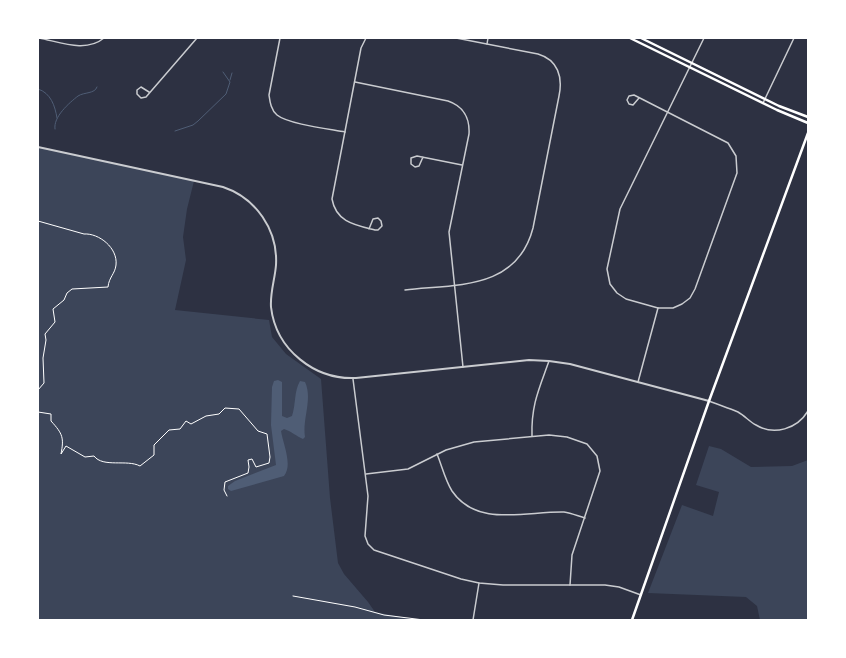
<svg xmlns="http://www.w3.org/2000/svg" width="846" height="658" viewBox="0 0 846 658" font-family="Cabin,sans-serif">
<rect width="100%" height="100%" fill="#2d3142"/>
<!-- green -->
<g fill="#3c4559">
<polygon points="38,147 194,181 187,209 183,237 186,260 175,310 269,320 272,337 286,354 321,379 330,498 338,563 344,574 368,602 375,612 417,620 38,620"/>
<polygon points="709,446 721,449 751,467 792,466 808,460 808,620 760,620 757,606 746,597 648,593 682,505 713,516 719,492 696,485"/>
</g>
<!-- water -->
<path fill="#4f5d75" d="M278,380L282,382V416L287,418L292,416C296,404 294,391 300,381L305,382C313,399 302,419 305,437L303,439C296,436 291,431 284,429L281,431C283,444 293,465 284,476L231,491L228,489V486L235,481L276,465L271,425L272,387L274,381Z"/>
<g fill="none" stroke-linecap="round" stroke-linejoin="round">
<!-- stream -->
<g stroke="#4f5d75" stroke-width="1">
<polyline points="230,80 232,73"/>
<path d="M38,89C51,93 55,106 57,118"/>
<path d="M55,129C53,117 69,103 78,96C84,92 95,94 97,87"/>
<polyline points="175,131 193,125 198,121 226,94 230,82 223,72"/>
</g>
<!-- path -->
<g stroke="#fff" stroke-width="1">
<path d="M38,221L84,234C99,233 118,248 116,265C115,274 109,277 108,287L72,289L67,293L64,300L53,309L55,322L45,334L46,340L43,358L44,383L38,390"/>
<path d="M38,412L51,414V421C63,434 64,438 61,454L66,446L85,457L94,456C103,468 127,459 140,466L154,455V445L169,430L180,429L186,421L191,424L206,416L219,414L225,408L239,409L258,431L267,434L270,457L269,463L256,467L252,459L248,460L249,467L248,473L225,482L224,490L227,496"/>
<polyline points="293,596 355,607 384,615 424,620"/>
<polyline points="428,620 437,620"/>
</g>
<!-- minor -->
<g stroke="#caccd0" stroke-width="1.5">
<path d="M39,38C60,42 86,53 104,38"/>
<path d="M280,38L269,95C270,102 271,110 277,115C288,124 329,129 345,132"/>
<path d="M366,38L361,48L332,199C336,222 355,225 375,230H378L382,226L381,221L378,218L373,219L369,229"/>
<polyline points="487,44 488,38"/>
<path d="M355,82L448,101C463,106 470,118 469,134L449,232L463,367"/>
<polyline points="149,92 141,87 137,90 137,94 141,98 146,97 197,38"/>
<polyline points="639,98 633,105 629,104 627,100 629,96 634,95 728,143 736,156 737,173 695,289 690,298 682,304 673,308 658,308 626,299 617,293 610,284 607,269 620,209 704,38"/>
<polyline points="763,103 794,38"/>
<polyline points="423,157 419,166 415,167 411,164 411,158 417,156 462,165"/>
<path d="M405,290C457,284 517,290 533,228L559,96C563,77 558,60 538,54L456,38"/>
<polyline points="353,379 368,496 365,536 368,544 374,550 461,579 479,583 503,585 605,585 619,587 641,595"/>
<polyline points="638,382 658,308"/>
<path d="M709,401C719,405 729,408 738,412C745,416 750,422 756,425C774,436 797,429 808,411"/>
<path d="M532,436C531,405 539,389 549,361"/>
<path d="M437,454C442,466 445,480 452,491C477,528 527,511 564,512C571,513 578,516 585,518"/>
<polyline points="366,474 408,469 446,450 474,442 549,435 567,437 587,444 597,456 600,471 572,555 570,585"/>
<polyline points="473,620 479,583"/>
</g>
<!-- tertiary -->
<path stroke="#caccd0" stroke-width="2" d="M38,147L223,187C256,198 278,230 276,265C275,279 270,292 271,307C276,350 315,380 356,378L529,360L549,361L570,364L709,401"/>
<!-- secondary -->
<g stroke="#fff" stroke-width="2.5">
<polyline points="630,38 777,110 808,123"/>
<polyline points="641,38 779,106 808,117"/>
<polyline points="632,620 709,401 808,133"/>
</g>
</g>
<!-- border -->
<rect width="846" height="658" fill="none" stroke="#ffffff" stroke-width="78"/>
</svg>
